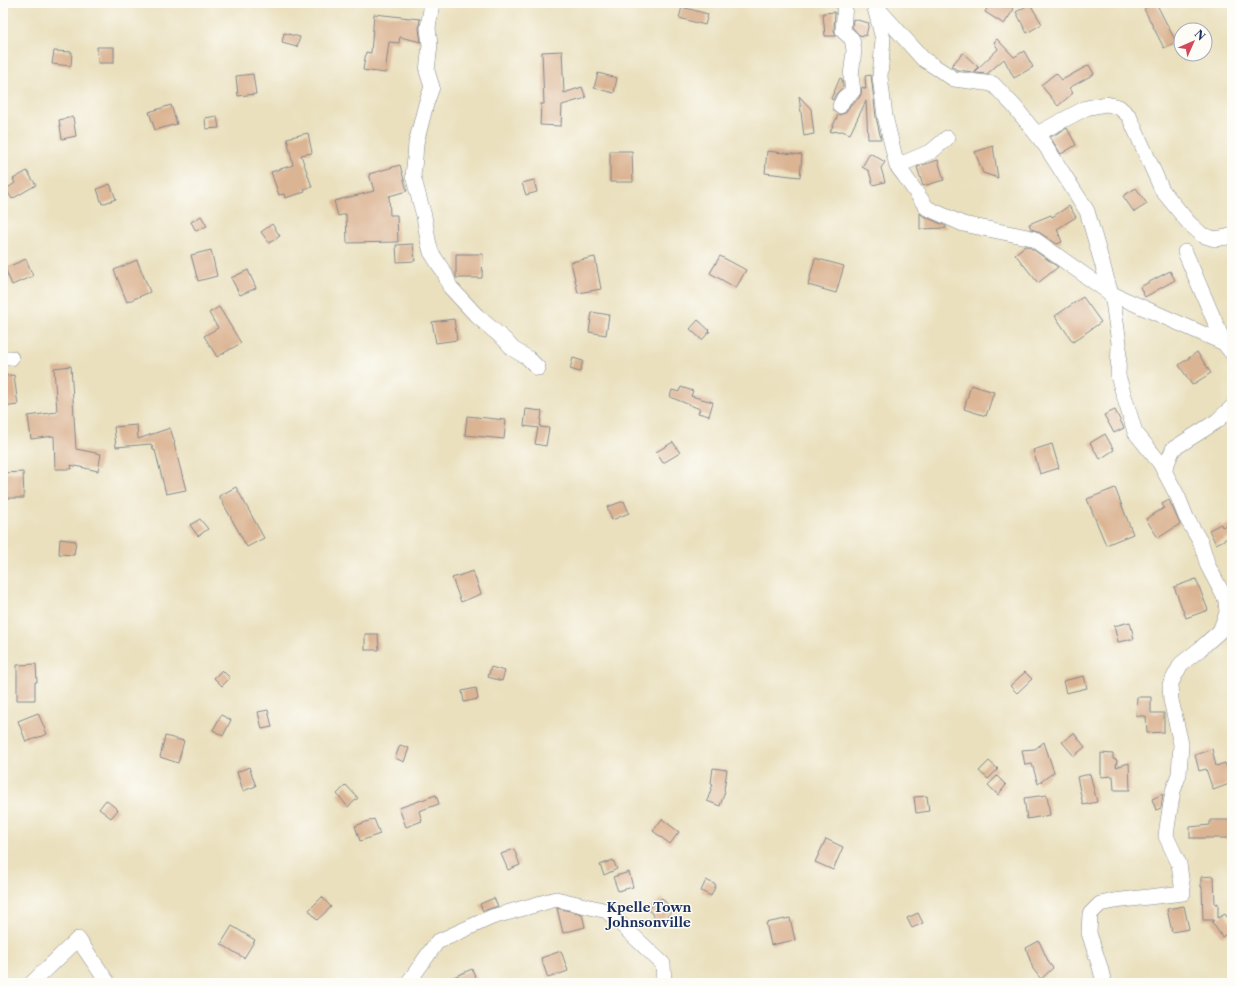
<svg xmlns="http://www.w3.org/2000/svg" width="1235" height="986" viewBox="0 0 1235 986" font-family="'Libre Caslon Text',serif">
<rect width="100%" height="100%" fill="#fdfcf7"/>
<filter id="ink" filterUnits="userSpaceOnUse"><feTurbulence type="fractalNoise" baseFrequency=".025" numOctaves="2"/><feDisplacementMap in="SourceGraphic" scale="8" xChannelSelector="R" yChannelSelector="G"/><feConvolveMatrix kernelMatrix="1 2 1 2 8 2 1 2 1" color-interpolation-filters="sRGB"/></filter>
<filter id="wash" filterUnits="userSpaceOnUse"><feTurbulence type="fractalNoise" baseFrequency=".012" numOctaves="4" result="noise"/><feDisplacementMap in="SourceGraphic" scale="16" xChannelSelector="R" yChannelSelector="G"/><feGaussianBlur stdDeviation="0.9" result="paint"/><feColorMatrix in="noise" values="0 0 0 0 0 0 0 0 0 0 0 0 0 0 0 0 0 1.4 0 .05"/><feComposite in="paint" operator="in"/></filter>
<g filter="url(#wash)">
<rect width="100%" height="100%" fill="#eae0be"/>
<g id="blocks">
<!-- building -->
<g fill="#dbb493">
<polygon points="990,3 1004,3 1014,9 1004,24 985,12"/>
<polygon points="1156,3 1176,42 1164,48 1144,9"/>
<polygon points="1030,4 1042,24 1027,33 1016,12"/>
<polygon points="682,7 708,14 705,25 679,18"/>
<polygon points="835,12 834,30 836,36 825,36 823,13"/>
<polygon points="374,14 420,19 419,29 421,42 400,37 399,43 389,42 385,73 363,70 366,52 371,53"/>
<polygon points="853,19 869,23 866,36 859,35 852,27"/>
<polygon points="284,33 300,37 297,47 282,43"/>
<polygon points="997,39 1014,57 1024,51 1033,67 1014,78 1004,59 987,74 975,73 974,72 998,49 994,42"/>
<polygon points="97,47 114,47 114,63 98,63"/>
<polygon points="54,51 72,52 71,66 52,64"/>
<polygon points="562,51 564,93 582,87 586,98 562,105 561,126 540,125 541,104 544,104 542,52"/>
<polygon points="963,53 978,67 973,72 957,70 951,66"/>
<polygon points="1089,65 1094,74 1069,88 1073,93 1058,106 1041,85 1056,73 1062,80"/>
<polygon points="598,73 617,78 614,93 594,88"/>
<polygon points="253,74 256,94 238,96 236,76"/>
<polygon points="871,75 876,117 881,139 868,139 866,101 850,134 842,131 830,132 838,115 845,113 851,104 859,98 861,94 862,87 866,89 865,76"/>
<polygon points="840,78 842,79 843,87 836,94 833,100 831,99"/>
<polygon points="799,96 811,109 814,134 804,136"/>
<polygon points="171,105 177,124 155,130 149,112"/>
<polygon points="217,116 219,128 206,129 205,118"/>
<polygon points="73,117 76,136 62,139 59,120"/>
<polygon points="1067,128 1076,145 1061,154 1050,137"/>
<polygon points="308,133 312,153 301,155 312,187 304,189 305,192 285,198 284,194 279,195 271,172 293,165 287,138"/>
<polygon points="993,146 998,178 983,173 975,152"/>
<polygon points="610,151 632,151 633,182 610,182"/>
<polygon points="767,151 802,155 800,177 765,173"/>
<polygon points="870,153 885,162 881,168 885,182 873,185 869,171 862,167"/>
<polygon points="938,160 944,180 923,186 917,167"/>
<polygon points="400,165 407,191 389,196 390,215 397,215 398,242 347,243 346,214 338,216 334,201 374,191 369,174"/>
<polygon points="27,171 36,185 12,199 6,189 15,183 13,179"/>
<polygon points="534,180 537,192 526,195 522,183"/>
<polygon points="110,184 116,199 102,204 97,189"/>
<polygon points="1136,188 1147,204 1134,212 1123,196"/>
<polygon points="1069,206 1076,217 1057,229 1062,242 1057,244 1037,231 1031,229 1029,224 1051,215 1052,217"/>
<polygon points="920,213 923,216 946,226 946,228 920,229"/>
<polygon points="201,216 207,226 196,231 191,222"/>
<polygon points="272,224 280,236 269,243 261,232"/>
<polygon points="413,244 415,261 397,262 396,245"/>
<polygon points="1025,246 1028,246 1058,267 1038,283 1015,254"/>
<polygon points="211,250 217,276 198,281 191,255"/>
<polygon points="456,254 483,254 482,278 456,278"/>
<polygon points="720,256 746,270 736,288 710,273"/>
<polygon points="595,257 601,289 578,293 571,262"/>
<polygon points="815,258 844,266 836,293 808,285"/>
<polygon points="26,259 33,276 12,285 5,268"/>
<polygon points="137,260 150,292 127,302 114,270"/>
<polygon points="248,270 256,288 240,295 231,278"/>
<polygon points="1170,271 1175,280 1145,297 1140,287"/>
<polygon points="1083,297 1101,322 1073,342 1055,316"/>
<polygon points="219,307 241,343 217,357 204,336 218,328 209,313"/>
<polygon points="592,312 609,315 606,335 589,332"/>
<polygon points="454,319 457,340 436,343 432,322"/>
<polygon points="698,320 710,331 702,340 690,329"/>
<polygon points="1197,352 1211,373 1192,385 1179,365"/>
<polygon points="573,358 583,361 580,372 570,369"/>
<polygon points="71,366 76,449 101,454 98,471 71,465 72,469 55,469 54,436 31,439 28,416 57,412 54,368"/>
<polygon points="14,375 18,405 3,407 3,376"/>
<polygon points="971,385 994,392 986,416 964,409"/>
<polygon points="681,387 693,391 691,396 713,402 709,416 698,413 700,409 670,397 672,390 679,392"/>
<polygon points="526,409 542,411 540,427 549,428 546,446 535,444 538,428 524,426"/>
<polygon points="1115,410 1124,428 1114,433 1104,415"/>
<polygon points="467,416 506,420 504,439 465,435"/>
<polygon points="137,425 138,439 170,428 175,443 174,444 186,490 166,494 155,450 154,451 151,444 116,447 114,427"/>
<polygon points="1105,434 1114,450 1100,459 1090,443"/>
<polygon points="673,442 680,453 663,463 656,452"/>
<polygon points="1052,444 1059,468 1040,474 1033,450"/>
<polygon points="23,472 24,498 3,498 3,473"/>
<polygon points="236,487 264,538 247,547 219,496"/>
<polygon points="1115,488 1133,534 1106,545 1087,499"/>
<polygon points="1169,500 1180,524 1158,538 1146,519 1164,508 1162,504"/>
<polygon points="624,501 629,513 612,520 607,507"/>
<polygon points="200,519 208,529 198,536 190,525"/>
<polygon points="1232,523 1232,536 1216,544 1209,530 1221,524 1222,527"/>
<polygon points="60,539 76,541 74,555 59,554"/>
<polygon points="473,571 481,594 461,602 452,578"/>
<polygon points="1196,579 1208,610 1186,618 1174,587"/>
<polygon points="1130,622 1134,639 1118,642 1114,626"/>
<polygon points="365,634 378,634 379,650 365,650"/>
<polygon points="36,664 37,682 35,682 35,700 17,700 17,665"/>
<polygon points="491,667 505,671 502,681 488,677"/>
<polygon points="222,670 230,678 222,686 214,678"/>
<polygon points="1025,672 1032,679 1017,693 1010,686"/>
<polygon points="1084,676 1087,688 1066,693 1063,681"/>
<polygon points="476,688 478,699 464,702 462,691"/>
<polygon points="1137,697 1151,697 1151,713 1164,713 1164,732 1147,733 1146,716 1136,716"/>
<polygon points="268,710 272,727 262,729 258,712"/>
<polygon points="38,713 47,734 26,742 18,721"/>
<polygon points="221,715 231,720 223,736 213,730"/>
<polygon points="1074,733 1085,747 1074,756 1062,742"/>
<polygon points="165,736 184,741 178,763 160,757"/>
<polygon points="1044,742 1054,772 1038,784 1032,764 1025,765 1022,750 1035,749"/>
<polygon points="400,745 409,748 404,762 395,758"/>
<polygon points="1212,749 1216,766 1225,763 1232,783 1213,790 1206,769 1199,771 1195,755"/>
<polygon points="1101,753 1113,754 1113,759 1117,760 1116,767 1129,763 1130,790 1114,790 1113,776 1101,777"/>
<polygon points="989,761 998,769 988,779 979,771"/>
<polygon points="249,767 256,786 243,791 237,772"/>
<polygon points="713,768 727,770 724,790 725,791 720,806 707,801 713,784 711,783"/>
<polygon points="1090,774 1097,802 1083,805 1077,777"/>
<polygon points="997,776 1006,785 998,795 988,785"/>
<polygon points="346,785 358,798 348,807 337,794"/>
<polygon points="1163,794 1161,808 1156,810 1152,799"/>
<polygon points="436,795 439,804 419,811 422,821 406,827 399,808"/>
<polygon points="1047,795 1050,815 1027,819 1024,798"/>
<polygon points="927,796 929,811 916,813 914,797"/>
<polygon points="106,800 118,810 111,818 99,809"/>
<polygon points="374,819 380,834 360,841 355,826"/>
<polygon points="662,819 679,832 670,844 653,831"/>
<polygon points="1210,820 1232,820 1232,838 1190,838 1190,827 1210,825"/>
<polygon points="826,839 843,847 833,870 815,862"/>
<polygon points="514,849 520,865 508,870 501,854"/>
<polygon points="613,860 617,869 604,875 600,865"/>
<polygon points="629,872 633,887 618,891 613,877"/>
<polygon points="1214,876 1215,904 1218,903 1218,918 1225,914 1232,924 1232,931 1222,937 1212,922 1214,920 1203,920 1202,887 1201,887 1201,877"/>
<polygon points="706,880 716,885 711,896 701,891"/>
<polygon points="322,897 331,907 317,920 309,910"/>
<polygon points="494,898 498,906 483,911 480,904"/>
<polygon points="662,898 673,911 659,923 648,909"/>
<polygon points="1184,906 1189,929 1172,932 1167,909"/>
<polygon points="557,908 582,914 585,927 563,933"/>
<polygon points="918,913 923,923 912,928 907,918"/>
<polygon points="790,918 795,940 771,945 766,923"/>
<polygon points="232,926 255,940 244,958 221,944"/>
<polygon points="1039,941 1049,963 1053,968 1041,979 1033,969 1026,948"/>
<polygon points="561,951 568,971 548,978 541,958"/>
<polygon points="472,969 478,983 440,983"/>
</g>
</g>
</g>
<g filter="url(#ink)">
<use href="#blocks" fill-opacity="0" stroke="#82888e" stroke-width="1"/>
<g fill="none" stroke-linecap="round" stroke-linejoin="round">
<!-- minor casing -->
<g stroke="#82888e" stroke-width="16">
<g id="minor">
<polyline points="432,3 428,28 430,45 427,71 432,87 426,104 416,143 415,158 413,176 424,216 428,240 431,252 445,274 450,287 477,316 505,340 513,349 528,358 538,368"/>
<polyline points="873,3 923,59 954,79 993,84 1014,106 1045,145 1087,211 1113,301 1119,343 1118,376 1135,432 1160,463 1178,497 1186,517 1201,543 1208,566 1226,600 1227,613 1220,631 1200,649 1181,664 1170,685 1171,700 1181,744 1179,774 1173,791 1168,821 1166,836 1179,864 1183,893 1114,901 1100,904 1090,914 1089,933 1100,967 1104,983"/>
<polyline points="875,8 883,39 880,77 885,116 897,166 904,175 927,208 963,224 1032,238 1110,293 1224,343 1232,353"/>
<polyline points="840,106 844,98 853,91 851,76 854,50 852,39 843,31 845,3"/>
<polyline points="1037,134 1086,108 1106,104 1119,107 1129,116 1162,190 1188,222 1202,235 1215,239 1227,237 1232,235"/>
<polyline points="897,166 932,151 947,138"/>
<polyline points="1185,252 1224,343"/>
<polyline points="3,358 11,358"/>
<polyline points="1164,471 1173,449 1217,421 1232,407"/>
<polyline points="32,983 78,939 108,983"/>
<polyline points="408,983 437,942 492,917 556,899 607,911 663,964 664,983"/>
</g>
</g>
<!-- minor -->
<use href="#minor" stroke="#fff" stroke-width="15"/>
</g>
</g>
<g text-anchor="middle" dominant-baseline="central" stroke-width="3" stroke-linejoin="round" paint-order="stroke">
<!-- quarter labels -->
<g font-size="13" font-weight="bold" fill="#1b2f5e" stroke="#fdfcf7">
<text x="649" y="907">Kpelle Town<tspan x="649" dy="15">Johnsonville</tspan></text>
</g>
</g>
<!-- margin -->
<rect width="1235" height="986" fill="none" stroke="#fdfcf7" stroke-width="16"/>
<!-- north arrow -->
<g transform="translate(1193 42) rotate(45)"><circle r="19" fill="#fdfcf7" stroke="#a3aaba"/>
<path d="M0-3L7 15L0 10L-7 15Z" fill="#d1495b"/>
<text y="-6" font-size="11" font-weight="bold" text-anchor="middle" fill="#1b2f5e">N</text>
</g>
</svg>
